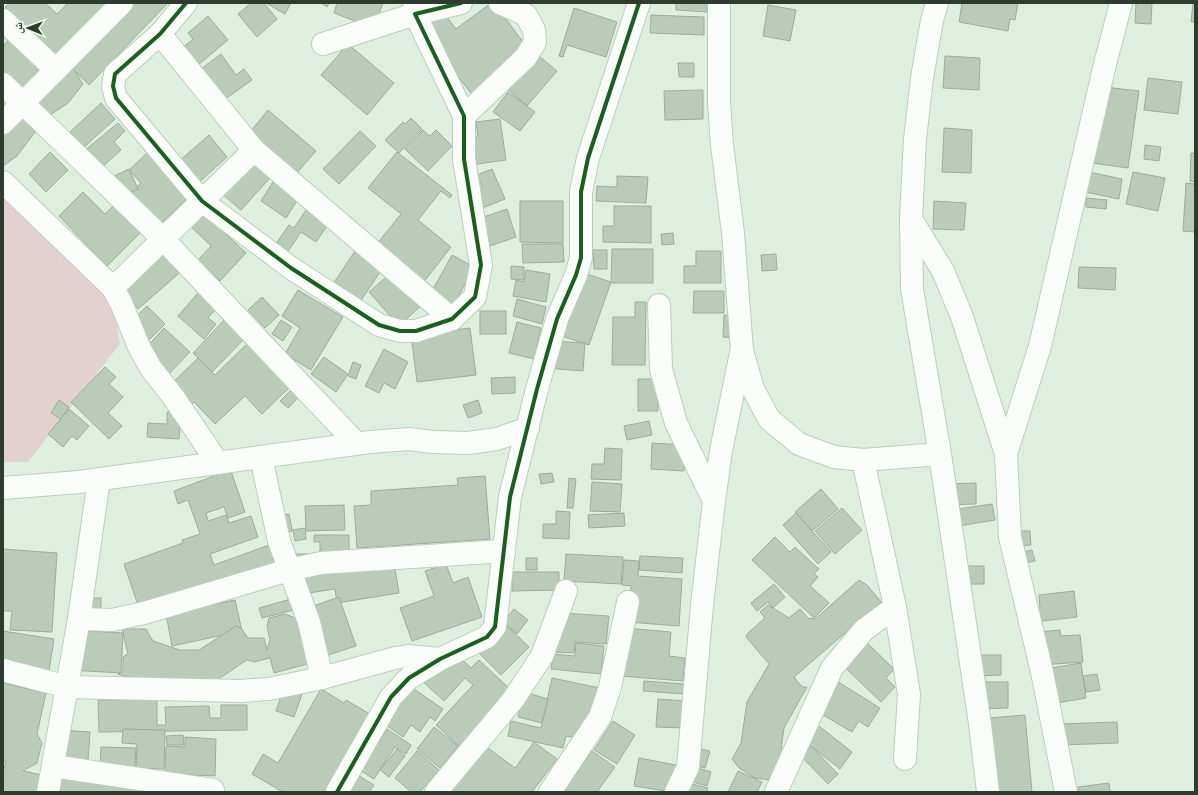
<svg xmlns="http://www.w3.org/2000/svg" width="1198" height="795" viewBox="0 0 1198 795" font-family="Commissioner,'Noto Naskh Arabic',sans-serif">
<rect width="100%" height="100%" fill="#dfefdf"/>
<!-- green -->
<polygon fill="#e3d1d0" points="3,196 98,281 112,307 117,325 120,344 28,462 3,462"/>
<!-- building -->
<g fill="#bacbba" stroke="#9fab9f">
<polygon points="10,3 45,3 57,14 67,4 66,3 108,3 55,57 5,7"/>
<polygon points="128,3 168,3 89,85 69,65"/>
<polygon points="251,3 264,3 277,19 257,37 238,14"/>
<polygon points="266,3 291,3 285,14"/>
<polygon points="321,3 329,3 327,7"/>
<polygon points="337,3 383,3 374,28 334,13"/>
<polygon points="491,3 494,3 526,46 499,66 503,73 473,96 444,58 415,25 439,7 456,29"/>
<polygon points="676,3 707,3 707,12 676,10"/>
<polygon points="962,3 1018,3 1015,20 1010,19 1008,31 959,22"/>
<polygon points="1136,3 1152,3 1151,24 1135,23"/>
<polygon points="1193,3 1195,3 1195,22 1191,22"/>
<polygon points="768,5 796,10 790,41 763,36"/>
<polygon points="574,8 617,22 606,57 567,45 563,57 559,56"/>
<polygon points="651,15 704,17 704,35 650,33"/>
<polygon points="208,16 228,40 187,74 173,56 193,39 188,33"/>
<polygon points="9,38 43,62 21,94 3,81 3,47"/>
<polygon points="348,44 394,83 367,115 321,75"/>
<polygon points="533,51 557,71 527,106 503,85"/>
<polygon points="221,54 236,75 244,69 252,80 214,107 192,76"/>
<polygon points="945,56 980,58 979,90 943,88"/>
<polygon points="678,63 694,63 694,77 679,77"/>
<polygon points="71,65 83,84 68,103 50,115 26,118 35,132 17,156 3,166 3,119"/>
<polygon points="1148,78 1182,82 1178,114 1144,110"/>
<polygon points="1096,86 1139,91 1128,168 1092,163"/>
<polygon points="703,90 703,119 665,120 664,91"/>
<polygon points="508,92 535,112 520,131 493,112"/>
<polygon points="101,103 115,119 82,149 68,134"/>
<polygon points="268,110 316,151 294,176 247,136"/>
<polygon points="411,118 422,129 399,153 385,140 403,122 405,124"/>
<polygon points="500,119 506,160 463,166 459,138 478,136 476,122"/>
<polygon points="118,123 125,131 114,142 121,150 99,170 84,151"/>
<polygon points="944,128 972,130 971,173 942,172"/>
<polygon points="423,130 430,136 436,130 452,146 428,171 405,149"/>
<polygon points="360,131 376,146 339,184 323,169"/>
<polygon points="209,135 227,157 197,184 178,162"/>
<polygon points="1145,145 1161,147 1159,161 1144,159"/>
<polygon points="50,152 68,170 46,192 29,174"/>
<polygon points="397,152 452,195 450,198 441,191 418,220 451,247 423,283 376,245 401,214 368,188"/>
<polygon points="147,153 188,198 159,225 130,193 141,183 129,170"/>
<polygon points="1191,153 1195,153 1195,182 1190,181"/>
<polygon points="245,155 270,178 241,210 215,188"/>
<polygon points="129,169 138,189 120,197 112,177"/>
<polygon points="492,169 505,199 480,209 473,191 482,187 477,175"/>
<polygon points="1089,172 1122,179 1119,199 1085,192"/>
<polygon points="1133,172 1165,178 1158,211 1126,204"/>
<polygon points="617,176 648,177 646,203 596,201 597,186 617,187"/>
<polygon points="276,177 302,193 286,218 261,201"/>
<polygon points="1186,183 1195,184 1195,232 1183,231"/>
<polygon points="83,192 105,214 113,206 140,233 107,266 59,216"/>
<polygon points="1086,198 1107,200 1106,209 1086,207"/>
<polygon points="520,201 563,201 563,243 520,242"/>
<polygon points="934,201 966,203 964,230 933,229"/>
<polygon points="310,204 332,219 316,242 301,232 285,256 273,248 289,225 294,228"/>
<polygon points="195,205 246,253 220,281 198,260 211,246 183,219"/>
<polygon points="614,206 651,206 651,243 603,242 603,226 614,226"/>
<polygon points="507,209 516,237 487,247 478,219"/>
<polygon points="673,233 674,244 662,245 661,234"/>
<polygon points="164,243 185,268 138,309 117,284"/>
<polygon points="522,244 563,244 564,262 523,263"/>
<polygon points="357,248 384,266 360,302 333,284"/>
<polygon points="612,249 653,249 653,283 611,283"/>
<polygon points="593,250 607,250 607,269 594,269"/>
<polygon points="696,251 721,251 721,283 684,283 684,266 696,266"/>
<polygon points="776,254 777,270 762,271 761,255"/>
<polygon points="452,255 474,267 454,305 431,293"/>
<polygon points="511,266 524,267 524,280 511,279"/>
<polygon points="1079,267 1116,268 1115,290 1078,288"/>
<polygon points="526,270 550,274 546,302 513,296 516,280 524,282"/>
<polygon points="393,271 423,304 399,326 369,292"/>
<polygon points="581,272 611,282 589,345 559,335"/>
<polygon points="298,290 343,317 311,370 285,354 300,328 282,316"/>
<polygon points="694,291 724,291 724,313 693,313"/>
<polygon points="198,293 216,309 208,318 216,324 204,339 178,316"/>
<polygon points="262,297 279,315 265,328 248,310"/>
<polygon points="517,299 546,307 542,324 513,316"/>
<polygon points="635,302 646,302 645,365 612,365 613,317 635,317"/>
<polygon points="147,306 165,324 147,342 129,324"/>
<rect x="480" y="311" width="26" height="23"/>
<polygon points="724,315 736,316 734,338 723,337"/>
<polygon points="226,318 245,338 212,372 193,353"/>
<polygon points="281,320 292,327 283,341 272,334"/>
<polygon points="517,322 541,328 534,359 509,353"/>
<polygon points="164,328 190,352 168,375 143,351"/>
<polygon points="470,328 476,375 417,382 411,335"/>
<polygon points="253,338 295,382 262,414 245,396 215,424 194,402 186,410 166,389 198,358 215,375"/>
<polygon points="548,341 585,343 583,371 546,368"/>
<polygon points="384,349 408,362 395,389 384,383 379,393 365,386"/>
<polygon points="324,357 348,374 336,392 311,374"/>
<polygon points="353,362 361,365 356,379 348,376"/>
<polygon points="105,367 116,377 109,384 123,397 108,413 122,426 109,439 71,402"/>
<polygon points="515,377 515,393 492,394 491,378"/>
<polygon points="638,379 657,379 658,411 638,411"/>
<polygon points="298,383 305,390 288,408 280,401"/>
<polygon points="59,400 69,407 61,419 51,413"/>
<polygon points="478,400 482,413 468,418 463,405"/>
<polygon points="69,409 89,426 77,440 72,436 63,447 48,434"/>
<polygon points="167,412 181,413 179,439 147,437 148,423 167,424"/>
<polygon points="649,421 652,435 627,440 624,426"/>
<polygon points="652,443 685,445 684,471 651,469"/>
<polygon points="605,448 622,449 621,480 591,479 592,464 604,464"/>
<polygon points="229,465 245,512 228,518 224,507 206,513 208,521 226,515 229,523 251,516 258,537 210,554 214,565 272,544 278,562 140,611 124,564 183,543 182,540 200,534 188,500 178,504 174,491 214,476 212,471"/>
<polygon points="552,473 554,482 541,484 539,474"/>
<polygon points="485,476 490,539 357,548 354,506 371,505 371,491 458,485 457,478"/>
<polygon points="569,478 576,479 573,508 567,508"/>
<polygon points="592,482 622,484 620,512 590,511"/>
<polygon points="976,483 976,504 944,505 943,484"/>
<polygon points="821,489 838,509 812,531 795,512"/>
<polygon points="992,504 995,520 946,528 944,511"/>
<polygon points="344,505 345,530 306,531 305,506"/>
<polygon points="842,508 862,530 835,554 815,531"/>
<polygon points="556,511 570,512 569,539 543,538 543,524 556,524"/>
<polygon points="624,513 625,526 589,528 588,515"/>
<polygon points="796,513 831,552 818,564 783,525"/>
<polygon points="289,514 292,530 305,528 306,539 295,541 293,531 278,533 275,516"/>
<polygon points="1013,531 1030,531 1031,545 1014,546"/>
<polygon points="314,535 349,535 349,557 283,557 283,554 320,554 320,542 314,542"/>
<polygon points="775,537 790,552 795,547 819,569 814,574 818,577 810,586 829,603 814,618 752,560"/>
<polygon points="3,549 57,553 52,632 10,630 12,611 3,611"/>
<polygon points="1032,550 1035,561 1021,564 1018,553"/>
<polygon points="566,554 623,557 621,584 564,581"/>
<polygon points="640,556 683,558 682,573 639,570"/>
<rect x="526" y="558" width="11" height="12"/>
<polygon points="624,560 639,561 638,576 682,579 679,626 628,622 631,586 622,585"/>
<polygon points="394,563 399,593 337,603 335,589 302,594 300,578"/>
<polygon points="446,564 453,583 468,577 482,617 412,641 400,608 434,596 425,571"/>
<rect x="955" y="566" width="29" height="18"/>
<polygon points="512,572 559,572 559,590 512,591"/>
<polygon points="859,580 867,585 881,602 794,677 802,687 807,687 784,728 781,749 783,752 779,781 755,778 739,768 732,759 741,743 747,702 769,664 746,637 748,633 765,618 760,612 768,605 789,618 800,609 808,618 815,619"/>
<polygon points="774,584 785,597 773,608 768,602 757,611 751,603"/>
<polygon points="1074,591 1077,617 1033,622 1032,609 1040,608 1039,595"/>
<polygon points="339,597 356,646 322,657 305,609"/>
<rect x="87" y="598" width="14" height="18"/>
<polygon points="291,599 294,610 262,618 259,608"/>
<polygon points="235,600 242,631 172,646 166,614"/>
<polygon points="514,609 528,620 517,634 503,622"/>
<polygon points="561,613 609,616 606,644 575,642 574,653 554,652"/>
<polygon points="285,614 298,619 311,663 274,673 270,658 254,662 247,660 217,680 132,678 118,674 123,670 123,657 128,654 122,629 146,629 153,641 180,650 199,650 236,626 241,628 248,638 264,638 267,650 270,640 267,626 269,618"/>
<polygon points="500,619 529,647 501,675 473,647"/>
<polygon points="625,628 671,632 669,656 685,658 683,681 621,676"/>
<polygon points="71,630 123,633 121,673 69,670"/>
<polygon points="1060,630 1061,636 1080,635 1083,662 1041,665 1038,632"/>
<polygon points="3,631 54,639 49,671 3,664"/>
<polygon points="860,636 894,669 886,678 895,687 881,702 837,660"/>
<polygon points="576,643 604,646 601,674 551,669 553,654 575,656"/>
<polygon points="451,649 471,668 479,660 512,691 460,747 436,725 473,685 465,678 444,701 421,680"/>
<polygon points="972,655 1001,655 1001,675 972,676"/>
<polygon points="1081,663 1086,698 1051,704 1045,669"/>
<polygon points="289,673 307,680 294,717 276,711"/>
<polygon points="1097,674 1100,690 1086,692 1083,676"/>
<polygon points="552,678 600,688 586,740 566,736 563,748 508,736 511,721 541,728"/>
<polygon points="832,678 880,708 868,727 859,721 852,732 813,709"/>
<polygon points="644,681 684,684 683,694 643,691"/>
<polygon points="974,682 1008,682 1008,708 974,709"/>
<polygon points="3,683 46,693 37,734 42,743 37,763 23,771 42,775 38,792 3,792 3,773 6,761 3,761"/>
<polygon points="411,687 443,709 435,721 430,717 420,732 411,725 403,737 386,725"/>
<polygon points="321,689 344,703 346,700 370,714 325,792 283,792 252,774 263,754 278,763"/>
<polygon points="524,692 548,699 542,723 518,717"/>
<polygon points="157,699 157,725 166,725 165,707 209,706 210,718 221,718 221,705 247,705 247,730 99,732 98,700"/>
<polygon points="658,699 686,701 684,728 656,727"/>
<polygon points="1025,715 1032,792 983,792 977,719"/>
<polygon points="613,721 635,735 617,764 594,750"/>
<polygon points="1117,722 1118,743 1061,745 1060,724"/>
<polygon points="815,723 852,752 840,769 803,740"/>
<polygon points="434,727 458,746 440,768 417,749"/>
<polygon points="123,729 165,730 164,769 136,768 137,744 122,743"/>
<polygon points="387,729 411,745 406,754 395,747 374,779 361,771"/>
<polygon points="60,730 90,732 88,760 59,758"/>
<polygon points="183,735 184,745 167,745 166,736"/>
<polygon points="185,737 216,739 215,776 165,774 166,746 185,747"/>
<polygon points="806,741 838,774 828,784 796,751"/>
<polygon points="534,742 557,759 532,792 448,792 484,745 515,768"/>
<polygon points="101,747 136,748 135,768 100,766"/>
<polygon points="695,748 710,751 705,768 690,764"/>
<polygon points="397,749 405,756 389,777 380,770"/>
<polygon points="417,751 439,770 420,792 411,792 395,778"/>
<polygon points="592,751 615,767 597,792 563,792"/>
<polygon points="639,758 676,765 672,792 634,786"/>
<polygon points="688,765 711,772 707,786 685,780"/>
<polygon points="738,771 762,782 757,792 728,792"/>
<polygon points="58,773 144,786 143,792 55,792"/>
<polygon points="359,776 374,785 369,792 349,792"/>
<polygon points="684,782 708,788 707,792 681,792"/>
<polygon points="1109,783 1110,792 1079,792 1078,787"/>
</g>
<g fill="none" stroke-linecap="round" stroke-linejoin="round">
<!-- street casing -->
<g stroke="#bfccbf" stroke-width="24">
<g id="street">
<polyline points="186,3 160,34 115,74 113,86 116,98 202,201 291,268 379,325 400,331 416,331 452,319 475,297 481,265 464,159 464,116 415,14 461,3"/>
<polyline points="719,3 719,103 722,145 733,233 742,350 753,389 769,419 799,444 834,457 863,460 940,454"/>
<polyline points="937,3 932,20 922,78 915,139 911,219 912,289 940,454 980,724 988,792"/>
<polyline points="3,20 56,70"/>
<polyline points="160,34 254,150 452,319"/>
<polyline points="323,44 415,14 414,3"/>
<polyline points="3,84 163,239 357,444"/>
<polyline points="464,116 526,57 535,42 534,30 526,15 500,3"/>
<polyline points="3,123 122,3"/>
<polyline points="3,182 113,288 122,305 139,347 150,367 174,398 218,463"/>
<polyline points="911,219 943,271 962,317 1006,454 1010,537 1042,672 1066,792"/>
<polyline points="113,288 254,150"/>
<polyline points="659,305 661,369 676,423 714,501"/>
<polyline points="1006,454 1040,346 1105,64 1121,3"/>
<polyline points="261,457 279,541 309,622 322,678 395,658 408,656 440,659"/>
<polyline points="863,460 895,607 909,694 905,759"/>
<polyline points="3,488 79,482 370,442 409,439 433,442 468,443 497,439 528,428"/>
<polyline points="79,619 112,620 144,613 289,570 321,563 504,551"/>
<polyline points="3,670 68,687 240,691 269,689 322,678"/>
<polyline points="53,766 213,790"/>
<polyline points="48,792 79,619 99,479"/>
<polyline points="337,792 391,697 409,678 440,659 487,637 495,627 510,497 537,389 557,319 576,275 581,258 581,192 588,158 639,3"/>
<polyline points="436,792 513,700 542,656 566,591"/>
<polyline points="550,792 600,717 610,687 628,602"/>
<polyline points="676,792 688,767 702,605 714,501 721,451 741,353"/>
<polyline points="776,792 832,668 864,630 895,607"/>
</g>
</g>
<!-- street -->
<use href="#street" stroke="#fafdfa" stroke-width="22"/>
<!-- cycleway casing -->
<g stroke="#f2fdf2" stroke-width="6">
<g id="cycleway">
<polyline points="186,3 160,34 115,74 113,86 116,98 202,201 291,268 379,325 400,331 416,331 452,319 475,297 481,265 464,159 464,116 415,14 461,3"/>
<polyline points="337,792 391,697 409,678 440,659 487,637 495,627 510,497 537,389 557,319 576,275 581,258 581,192 588,158 639,3"/>
</g>
</g>
<!-- cycleway -->
<use href="#cycleway" stroke="#1b5e20" stroke-width="4"/>
</g>
<!-- border -->
<rect width="1198" height="795" fill="none" stroke="#303b30" stroke-width="8"/>
<!-- north arrow -->
<g transform="translate(28 28) rotate(271)" stroke="#f2fdf2" stroke-width="3" paint-order="stroke">
<path d="M0-3L7 15L0 10L-7 15Z" fill="#303b30"/>
<text y="-6" font-size="11" font-weight="bold" text-anchor="middle" fill="#303b30">ش</text>
</g>
</svg>
